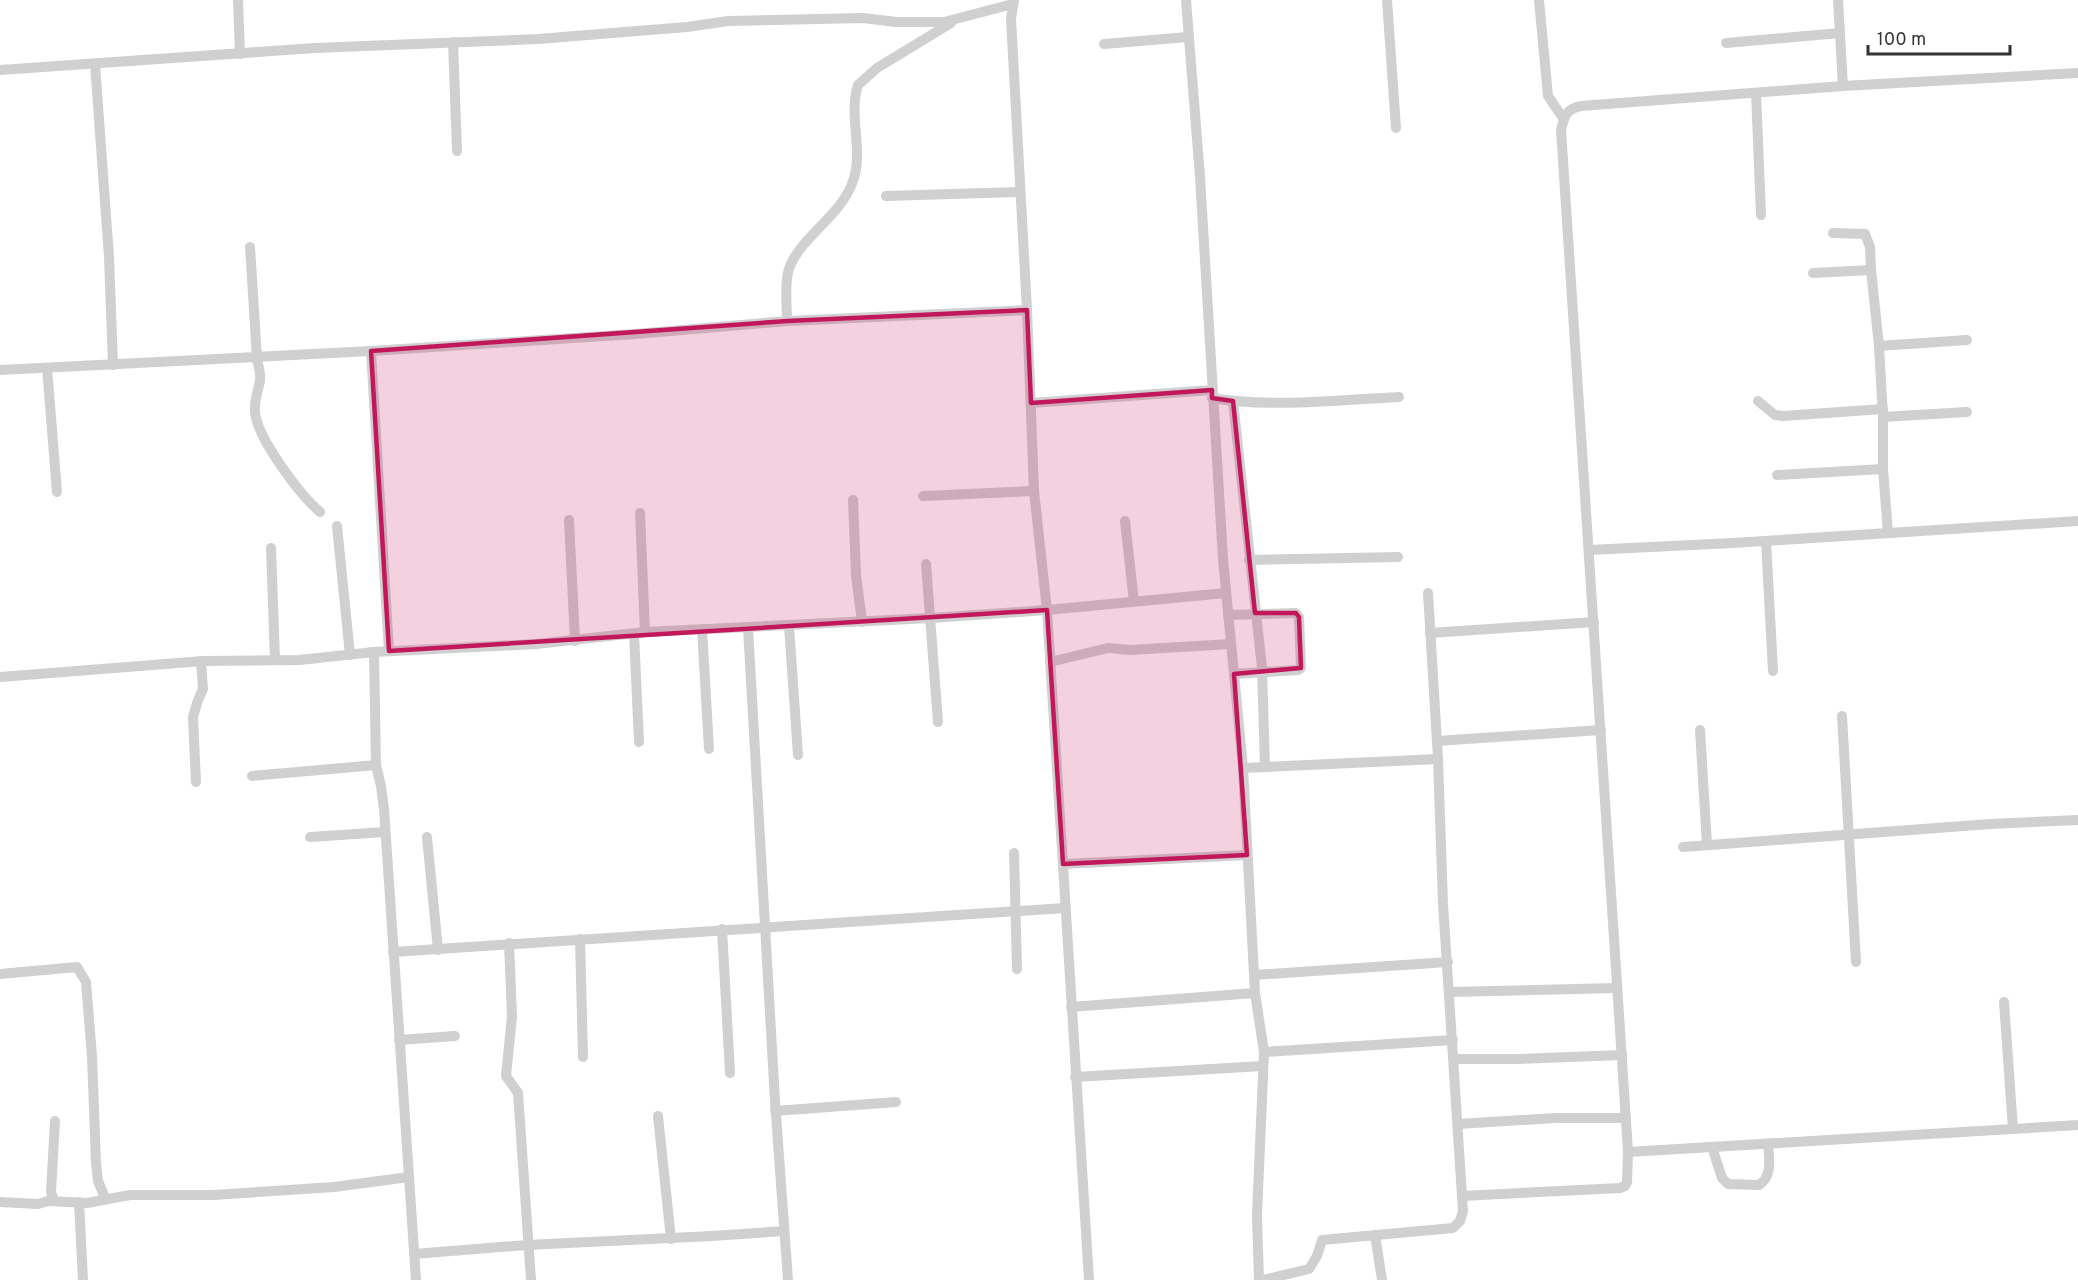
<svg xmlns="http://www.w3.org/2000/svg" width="2078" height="1280" viewBox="0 0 2078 1280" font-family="Overpass,sans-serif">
<rect width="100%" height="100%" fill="#fff"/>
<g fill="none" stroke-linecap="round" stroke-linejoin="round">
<!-- minor -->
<g stroke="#d0d0d0" stroke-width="10">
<polyline points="238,0 240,54"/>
<polyline points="1014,0 1011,19 1027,310 1034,491 1047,610 1089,1280"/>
<polyline points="1186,0 1200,177 1223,559 1243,768 1255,993 1264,1052 1257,1215 1259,1280"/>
<polyline points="1387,0 1396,128"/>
<polyline points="1539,0 1548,96 1563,118"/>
<polyline points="1838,0 1843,86"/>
<polyline points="453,42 457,151"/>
<polyline points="1726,43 1840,33"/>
<polyline points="1104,44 1188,37"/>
<polyline points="95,64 109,257 113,365"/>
<polyline points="0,70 315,48 538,39 687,27 728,21 863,18 896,22 944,22 1013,4"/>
<polyline points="1756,93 1761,215"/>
<polyline points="886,196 1020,192"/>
<polyline points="1833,233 1865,234 1870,247 1871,270 1879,346 1883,417 1883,469 1888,533"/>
<path d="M250,247L257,358C258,365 261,373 260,381C258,391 254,401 255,412C257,438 300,495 320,512"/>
<polyline points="1813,273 1871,270"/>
<path d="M787,321C787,304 784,281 790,266C803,235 841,216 853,181C864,151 848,115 858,85L877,68L951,23"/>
<polyline points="1879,346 1967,340"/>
<polyline points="371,351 389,651"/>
<polyline points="47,368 57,492"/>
<polyline points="0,370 371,351 635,334 787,321 1027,310"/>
<path d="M1212,398C1273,408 1338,400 1399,397"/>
<polyline points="1233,401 1262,668 1265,767"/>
<polyline points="1758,401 1775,415 1783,416 1883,409"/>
<polyline points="1031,403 1212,390"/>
<polyline points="1883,417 1967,412"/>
<polyline points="1777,475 1883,469"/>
<polyline points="923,496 1034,491"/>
<polyline points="853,500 856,575 862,622"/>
<polyline points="640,513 645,632"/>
<polyline points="569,520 575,641"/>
<polyline points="1125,521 1134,602"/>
<polyline points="337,526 350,655"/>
<polyline points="1766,541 1773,671"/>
<polyline points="271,548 275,660"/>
<polyline points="1589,550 1733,543 2078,521"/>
<polyline points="1249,560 1398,557"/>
<polyline points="926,564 938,722"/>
<polyline points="1228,615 1296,613 1299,617 1301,668 1298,670 1234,674"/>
<polyline points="789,626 798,755"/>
<polyline points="748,628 775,1101 788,1280"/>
<polyline points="702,629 709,749"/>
<polyline points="1430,633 1594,622"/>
<polyline points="634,634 639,742"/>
<polyline points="374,652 376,765 381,786 384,809 416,1280"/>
<polyline points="1050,662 1108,648 1130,650 1231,644"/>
<polyline points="0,677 203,661 299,660 374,652 536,644 645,632 931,618 1047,610 1226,593"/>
<polyline points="1842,716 1856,962"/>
<polyline points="1700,730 1707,845"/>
<polyline points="1437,741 1601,730"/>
<polyline points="1243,768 1438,759"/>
<polyline points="252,776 376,765"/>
<polyline points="196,782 193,717 198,700 203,689 201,661"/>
<polyline points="310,837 385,832"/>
<polyline points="427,837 438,950"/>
<polyline points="1683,847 1990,824 2078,820"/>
<polyline points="1014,853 1017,969"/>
<polyline points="1063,864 1247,855"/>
<polyline points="722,929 730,1073"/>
<polyline points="580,939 583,1057"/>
<polyline points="509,943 512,1016 506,1076 518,1093 531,1280"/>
<polyline points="393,952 1065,908"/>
<polyline points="0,974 77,967 86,982 92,1056 96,1163 98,1181 105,1198"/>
<polyline points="1255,975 1448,962"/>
<polyline points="1450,992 1617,988"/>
<polyline points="2004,1002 2013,1129"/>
<polyline points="1071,1007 1255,993"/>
<polyline points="399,1040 455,1036"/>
<polyline points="1264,1052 1453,1040"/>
<polyline points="1454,1059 1517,1059 1622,1055"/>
<polyline points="1075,1077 1263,1066"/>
<polyline points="775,1111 896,1102"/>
<polyline points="658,1116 671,1239"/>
<polyline points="1458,1124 1556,1118 1626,1118"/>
<path d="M1712,1147L1722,1178L1728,1184L1759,1185C1773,1176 1769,1158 1768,1144"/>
<polyline points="1628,1152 2078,1125"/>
<path d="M1462,1196L1620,1188L1625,1186L1627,1182L1628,1152L1561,130C1564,117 1566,109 1581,106L1843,86L2078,73"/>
<polyline points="54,1201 51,1192 55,1121"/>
<polyline points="0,1202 38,1204 48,1201 87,1203 130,1195 213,1195 334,1187 409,1177"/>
<polyline points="79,1202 83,1280"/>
<polyline points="1375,1235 1382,1280"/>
<polyline points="414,1254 527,1245 712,1236 784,1231"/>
<polyline points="1263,1280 1309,1269 1317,1256 1322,1240 1453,1228 1460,1221 1463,1211 1443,904 1438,759 1428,593"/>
</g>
</g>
<!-- marked area -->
<path fill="#c2185b" fill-opacity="0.2" stroke="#c2185b" stroke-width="4.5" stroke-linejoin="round" d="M1027,310L1031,403L1212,390V398L1233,401L1255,613H1296L1299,617L1301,668L1234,674L1247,855L1063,864L1047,610L389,651L371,351L787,321Z"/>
<!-- scale -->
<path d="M1868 45v9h142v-9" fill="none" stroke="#333333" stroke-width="3"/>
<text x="1877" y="45" font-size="18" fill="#333333" stroke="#ffffff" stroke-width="4.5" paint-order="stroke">100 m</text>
</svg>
